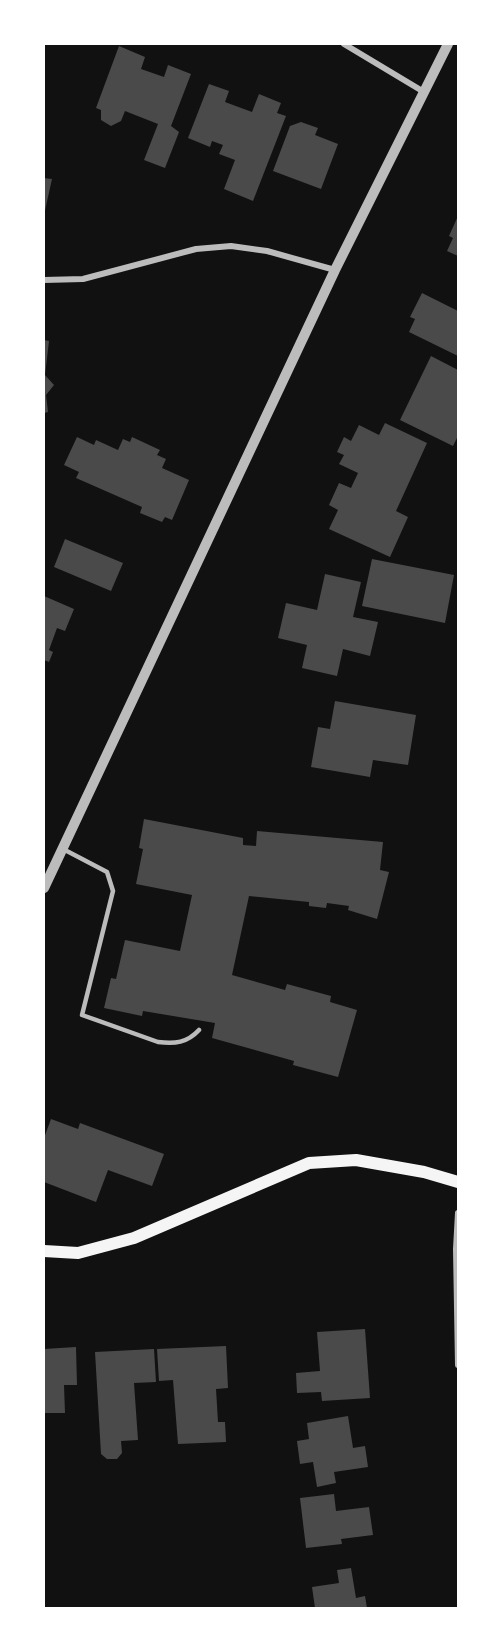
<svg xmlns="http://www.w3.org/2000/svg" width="502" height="1652" viewBox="0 0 502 1652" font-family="'IBM Plex Sans',sans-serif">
<rect width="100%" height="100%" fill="#111"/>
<!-- building -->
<g fill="#4a4a4a">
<polygon points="119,46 145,57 141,69 164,77 168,65 191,74 171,126 179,132 165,168 144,160 158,124 125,111 121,121 111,126 101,120 101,110 96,108"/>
<polygon points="209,84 229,91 225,102 252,112 259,94 281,103 277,113 286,116 253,201 224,189 235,160 219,154 223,145 212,141 210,147 188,138"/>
<polygon points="301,122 318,128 315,135 338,144 321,189 273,171 290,126"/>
<polygon points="44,178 52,179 44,215"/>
<polygon points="458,216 458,256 447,251 453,238 449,236"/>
<polygon points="422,293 458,311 458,356 409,332 415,319 410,317"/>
<polygon points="44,340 49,341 45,375 54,385 46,395 48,412 44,413"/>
<polygon points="431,356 458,370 458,436 453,446 400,420"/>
<polygon points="385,423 427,443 396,511 408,517 390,557 329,529 338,510 329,505 339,483 351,488 358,473 339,464 344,455 337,452 344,437 351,441 359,425 379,435"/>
<polygon points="77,437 94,445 96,440 118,450 123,439 130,442 132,437 160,450 157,455 166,459 162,468 189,480 172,520 165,517 162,522 140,513 142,507 76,478 79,472 64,465"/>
<polygon points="65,539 123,563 111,591 54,567"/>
<polygon points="372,559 454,575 445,623 362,606"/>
<polygon points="325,574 361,582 353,617 378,622 370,656 343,649 337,676 302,668 307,645 278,638 286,603 317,610"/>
<polygon points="44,596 74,609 65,631 57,628 49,650 53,652 49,662 44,660"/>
<polygon points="335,701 416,715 408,765 373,760 370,777 311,767 318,727 330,729"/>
<polygon points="144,819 243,838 243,845 256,846 257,831 383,842 380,870 389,872 377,919 348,910 349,906 327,903 326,908 309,906 309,902 249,896 232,975 285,990 287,984 331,996 330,1002 357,1010 338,1077 293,1065 294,1061 212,1038 215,1023 143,1011 142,1016 104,1008 111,978 116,979 125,940 180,951 192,895 136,884 143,849 139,848"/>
<polygon points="51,1119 78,1129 80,1123 164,1154 152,1186 108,1170 96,1202 44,1182 44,1138"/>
<polygon points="365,1329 370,1398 322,1401 321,1392 297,1393 296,1373 320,1371 317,1332"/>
<polygon points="226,1346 228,1388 216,1389 218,1422 225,1422 226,1442 178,1444 173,1380 159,1381 157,1349"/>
<polygon points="76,1347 77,1385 64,1385 65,1413 44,1413 44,1349"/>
<polygon points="154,1349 156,1382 134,1383 138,1440 121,1441 122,1453 117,1459 107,1459 101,1454 95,1352"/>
<polygon points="348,1416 353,1448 365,1446 368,1467 334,1472 336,1483 317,1487 313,1462 300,1464 297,1441 309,1439 307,1423"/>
<polygon points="334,1494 336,1511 369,1507 373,1535 341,1539 342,1544 306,1548 300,1498"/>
<polygon points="351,1568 356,1598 365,1596 367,1608 315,1608 312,1587 339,1583 337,1570"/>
</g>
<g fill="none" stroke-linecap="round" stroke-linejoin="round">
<!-- service -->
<path stroke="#bcbcbc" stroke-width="4.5" d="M63,849L107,872L113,891L82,1015L158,1042C175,1044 187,1043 199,1030"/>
<!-- minor -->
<g stroke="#bcbcbc" stroke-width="6">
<polyline points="344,44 424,92"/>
<polyline points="44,280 83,279 196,249 231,246 267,251 335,270"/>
<polyline points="458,1213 456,1249 458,1365"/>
</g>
<!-- tertiary -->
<polyline stroke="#bcbcbc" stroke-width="10" points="44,888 335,270 448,44"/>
<!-- secondary -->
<polyline stroke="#f5f5f5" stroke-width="12" points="44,1251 78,1253 134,1238 309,1163 356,1160 424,1172 458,1182"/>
</g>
<!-- border -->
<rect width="502" height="1652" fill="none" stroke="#ffffff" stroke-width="90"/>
</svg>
